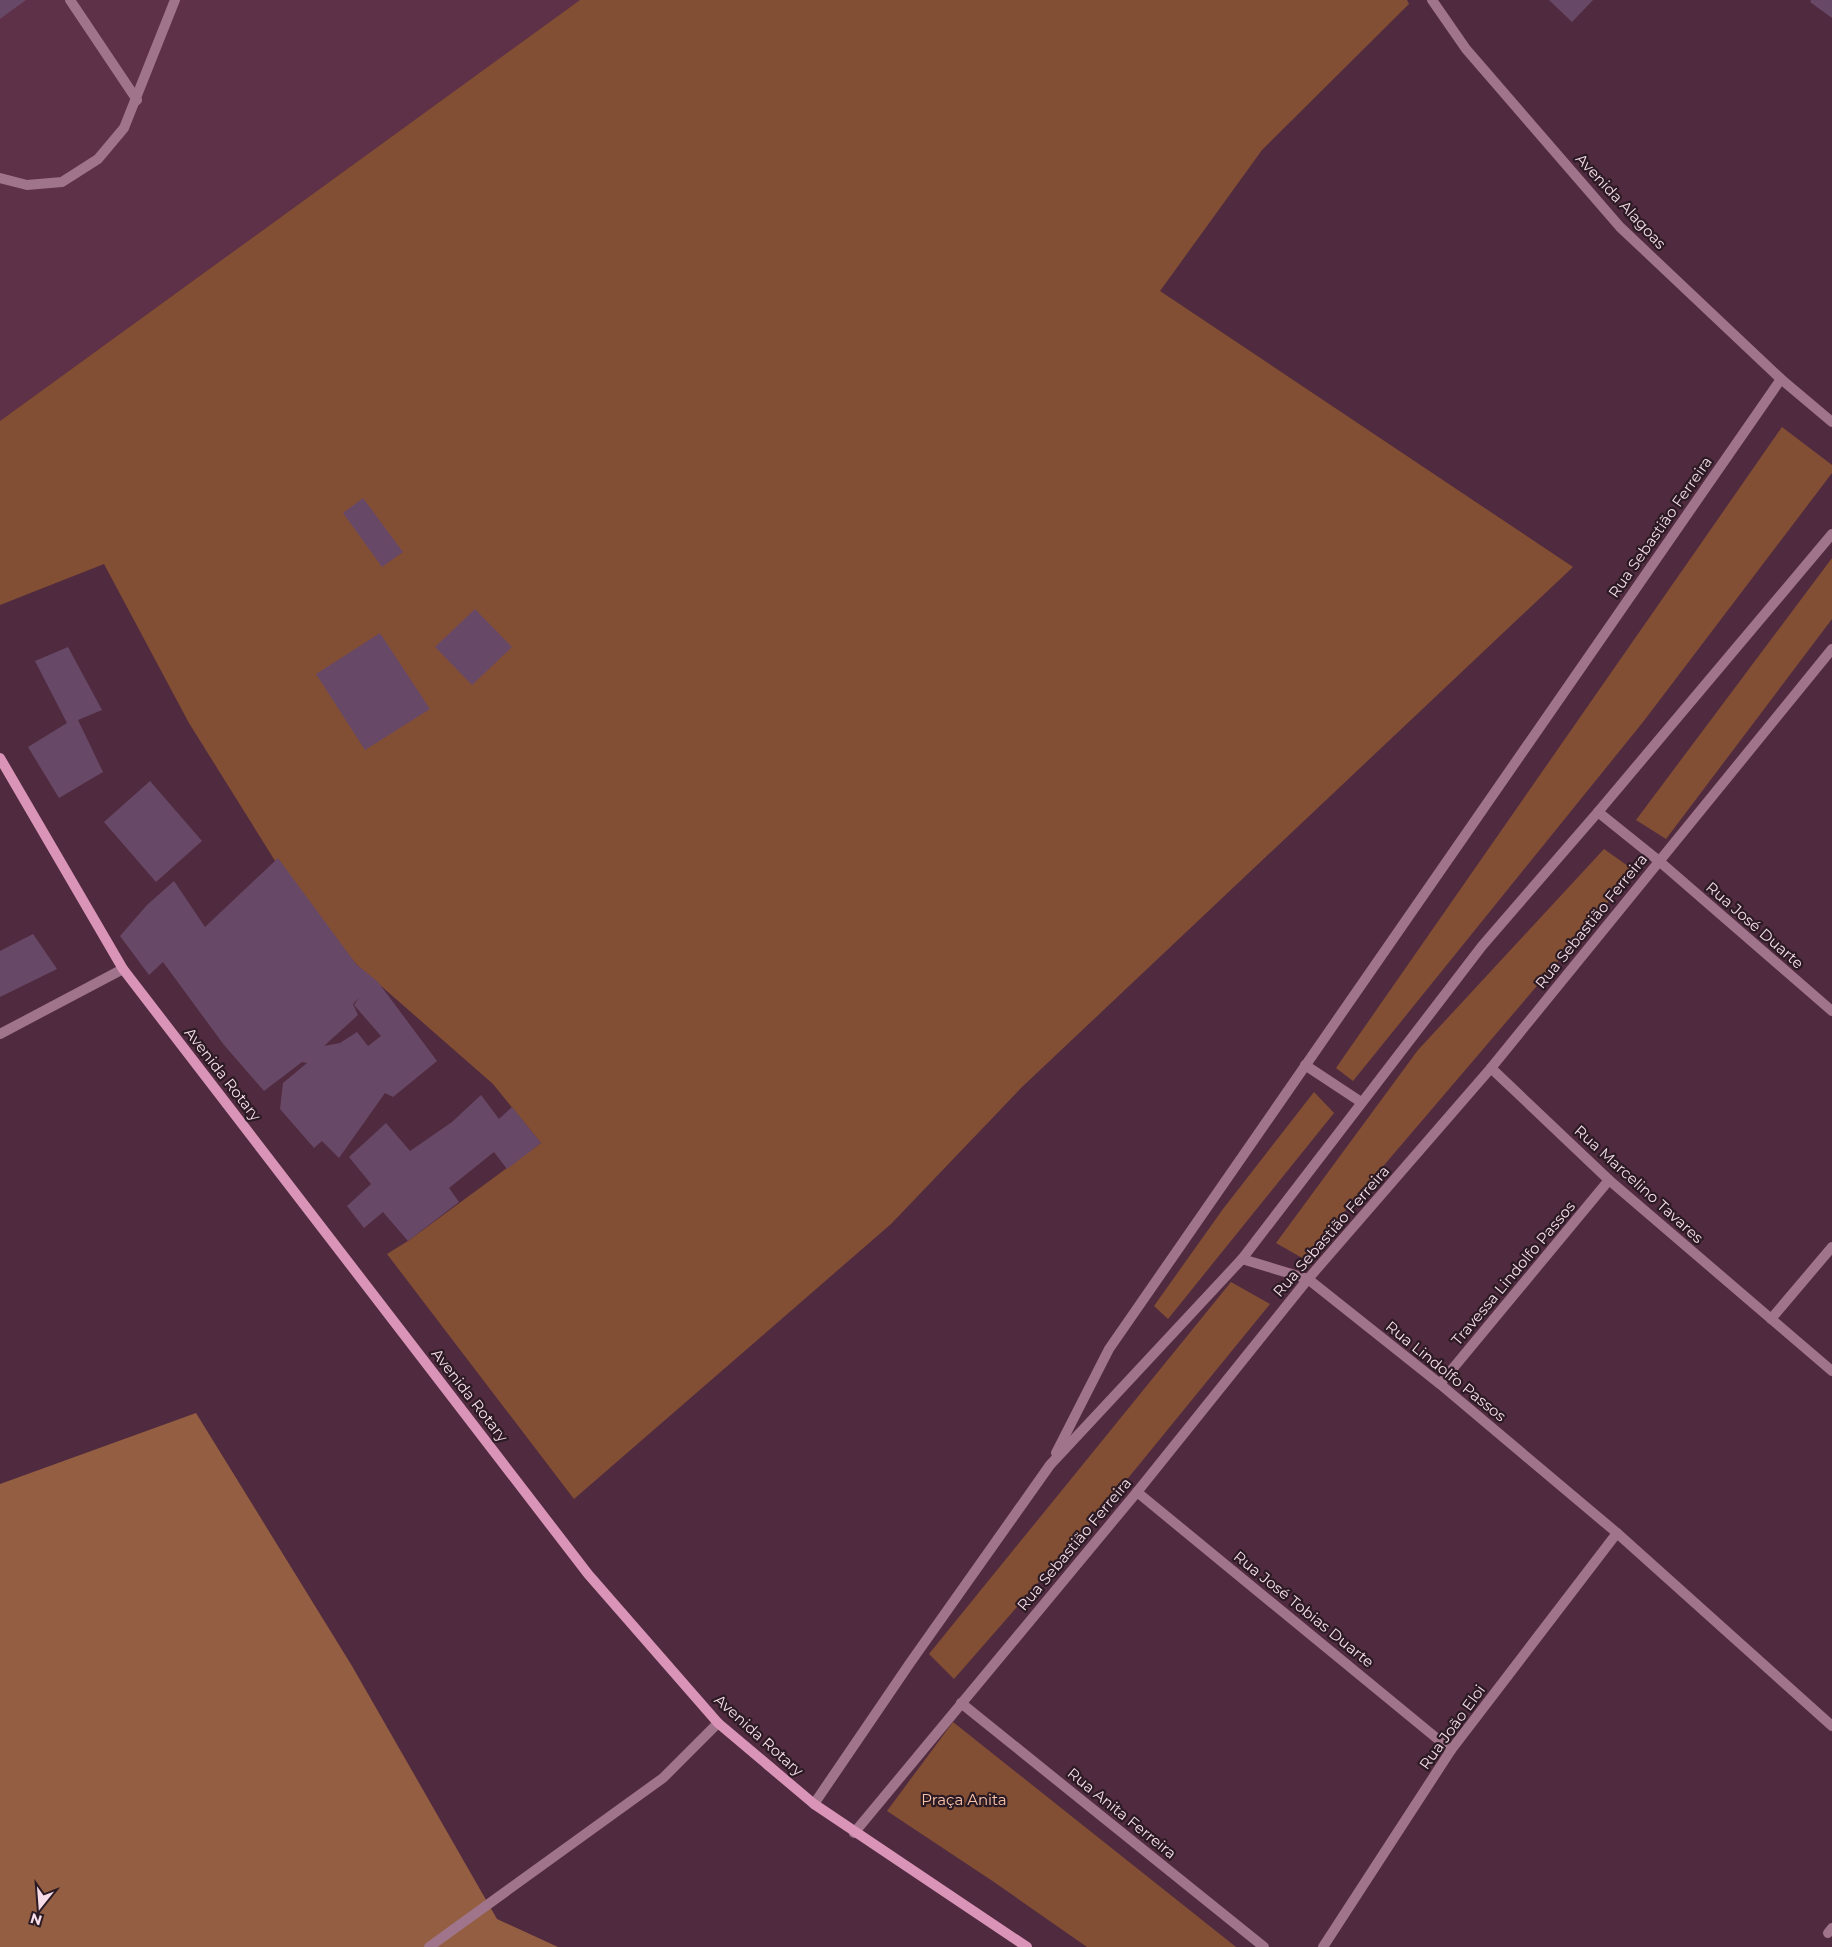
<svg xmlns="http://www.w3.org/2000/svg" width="1832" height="1947" viewBox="0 0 1832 1947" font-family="Montserrat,sans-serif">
<rect width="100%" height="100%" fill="#502b3f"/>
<!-- built -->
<polygon fill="#5e3149" points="0,0 580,0 0,421"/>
<!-- green -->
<g fill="#834f34">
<polygon points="580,0 1407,0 1409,4 1262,150 1160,291 1573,567 1022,1087 891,1224 574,1499 387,1254 408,1241 541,1143 493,1084 356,964 277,864 189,723 104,564 0,605 0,421"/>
<polygon points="1782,427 1832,465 1832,473 1643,722 1353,1081 1336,1068"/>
<polygon points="1832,558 1832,619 1666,839 1636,820"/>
<polygon points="1604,849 1635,871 1304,1259 1276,1243 1418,1050"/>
<polygon points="1314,1092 1334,1113 1168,1319 1154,1306 1223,1209"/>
<polygon points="1231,1282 1270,1304 1107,1504 954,1679 929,1654"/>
<polygon points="953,1722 1236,1947 1087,1947 994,1882 887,1811"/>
</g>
<!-- forest -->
<polygon fill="#945e42" points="196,1413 352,1666 497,1919 558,1947 0,1947 0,1484"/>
<!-- building -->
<g fill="#684867" fill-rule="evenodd">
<polygon points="0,0 26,0 0,19"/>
<polygon points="1549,0 1593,0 1572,22"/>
<polygon points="1811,0 1832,0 1832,18 1810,2"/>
<polygon points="363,498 403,552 382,567 343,513"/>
<polygon points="475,609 512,647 472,685 435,647"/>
<polygon points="380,633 430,709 365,750 316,674"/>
<polygon points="68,647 102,710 78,720 103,772 59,798 28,747 67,723 35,661"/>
<polygon points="150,781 202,841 156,882 104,822"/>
<path d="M278,858L356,964L378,982L437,1061L393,1097L385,1093L339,1158L322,1141L314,1148L280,1109L283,1083L307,1063L302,1062L264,1091L224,1045L163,962L149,975L120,936L147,905L174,881L205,927ZM359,998L354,1005L381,1036L368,1046L357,1032L340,1043L324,1046L358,1015L353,1004Z"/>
<polygon points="33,934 57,969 0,997 0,951"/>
<polygon points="481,1095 499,1119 512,1107 541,1143 507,1169 494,1152 449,1188 459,1202 408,1241 383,1212 364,1228 347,1206 371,1184 349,1157 386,1123 410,1151 452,1122"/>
</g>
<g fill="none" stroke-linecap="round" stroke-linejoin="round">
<!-- service -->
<g stroke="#a0748a" stroke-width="10">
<polyline points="70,0 137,100"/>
<polyline points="0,178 27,185 62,182 98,159 124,128 175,0"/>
</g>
<!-- minor -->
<g stroke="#a0748a" stroke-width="10">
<polyline points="1432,0 1466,49 1620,227 1781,379 1832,422"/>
<polyline points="1598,812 1659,861 1832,1011"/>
<polyline points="0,1034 123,969"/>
<polyline points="1305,1065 1361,1102"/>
<polyline points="1491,1068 1609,1180 1832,1371"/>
<polyline points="1242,1259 1308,1279 1440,1384 1617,1533 1832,1726"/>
<polyline points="1771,1319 1832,1247"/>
<polyline points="1440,1384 1609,1180"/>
<polyline points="1056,1453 1109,1349 1781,379"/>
<polyline points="1137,1492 1451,1750"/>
<polyline points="961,1703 1264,1947"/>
<polyline points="814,1804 910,1663 1050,1465 1242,1259 1482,946 1598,812 1832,534"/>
<polyline points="854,1833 1137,1492 1308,1279 1491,1068 1832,649"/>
<polyline points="1828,1933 1832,1928"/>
<polyline points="429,1947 663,1778 718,1723"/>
<polyline points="1323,1947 1451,1750 1617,1533"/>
</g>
<!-- secondary -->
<polyline stroke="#da94b8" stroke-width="10" points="0,758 123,969 588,1574 718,1723 814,1804 1027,1947"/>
</g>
<g text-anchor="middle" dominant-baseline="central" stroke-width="4.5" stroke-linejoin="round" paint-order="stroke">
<!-- street labels -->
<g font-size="15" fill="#f6dde8" stroke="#2b1a23">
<text transform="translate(1621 201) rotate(47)">Avenida Alagoas</text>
<text transform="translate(1660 527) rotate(-55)">Rua Sebastião Ferreira</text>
<text transform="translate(1591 921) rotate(-51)">Rua Sebastião Ferreira</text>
<text transform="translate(1755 925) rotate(41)">Rua José Duarte</text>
<text transform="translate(223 1074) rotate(52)">Avenida Rotary</text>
<text transform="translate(1639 1184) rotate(42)">Rua Marcelino Tavares</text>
<text transform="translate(1331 1231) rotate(-49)">Rua Sebastião Ferreira</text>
<text transform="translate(1513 1273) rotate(-50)">Travessa Lindolfo Passos</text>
<text transform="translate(1446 1371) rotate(39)">Rua Lindolfo Passos</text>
<text transform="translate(470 1395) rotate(52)">Avenida Rotary</text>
<text transform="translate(1074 1544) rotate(-50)">Rua Sebastião Ferreira</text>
<text transform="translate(1304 1609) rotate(39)">Rua José Tobias Duarte</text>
<text transform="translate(1452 1727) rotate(-54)">Rua João Eloi</text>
<text transform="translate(759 1735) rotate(42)">Avenida Rotary</text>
<text transform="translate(1122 1813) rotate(39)">Rua Anita Ferreira</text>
</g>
<!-- park labels -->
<g font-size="15" fill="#f8c5ac" stroke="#2b1a23">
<text x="964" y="1799">Praça Anita</text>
</g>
</g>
<!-- north arrow -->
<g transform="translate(40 1907) rotate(197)" stroke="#2b1a23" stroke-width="4" paint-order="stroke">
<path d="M0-4L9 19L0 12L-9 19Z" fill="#f6dde8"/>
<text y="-8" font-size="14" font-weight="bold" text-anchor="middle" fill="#f6dde8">N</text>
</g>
</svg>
